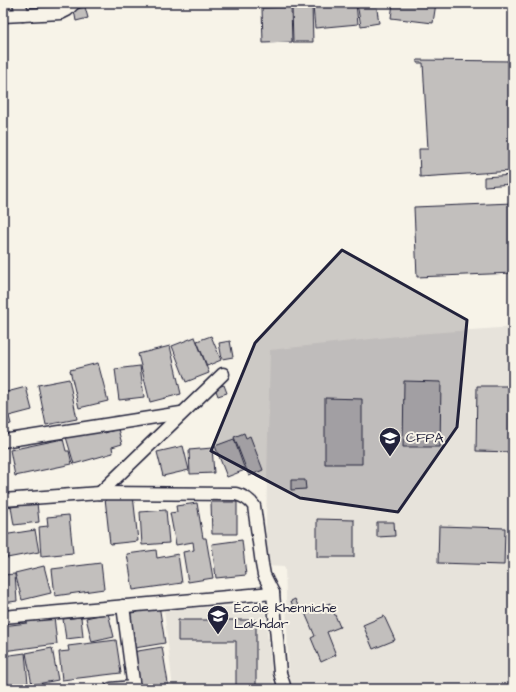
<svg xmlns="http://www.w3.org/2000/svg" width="516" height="692" viewBox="0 0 516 692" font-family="'Architects Daughter',sans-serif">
<rect width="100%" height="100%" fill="#f7f3e8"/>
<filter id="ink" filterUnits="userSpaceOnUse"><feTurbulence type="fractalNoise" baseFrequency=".025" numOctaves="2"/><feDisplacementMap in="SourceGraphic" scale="8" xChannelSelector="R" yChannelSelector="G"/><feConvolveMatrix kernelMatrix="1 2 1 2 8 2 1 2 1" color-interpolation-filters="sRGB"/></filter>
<g filter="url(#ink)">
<!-- built -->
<g fill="#e7e3db">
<polygon points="513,327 513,689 294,689 289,684 285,567 265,566 270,350 416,334"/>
<polygon points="264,606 274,689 173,689 164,609"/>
</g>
<!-- building -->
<g fill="#c2bfbd" stroke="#22223b">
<polygon points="348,3 356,3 358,24 315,28 313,6"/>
<polygon points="363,3 376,3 379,23 361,26 357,4"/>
<polygon points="393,3 436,3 433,23 391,18"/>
<polygon points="292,6 312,6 313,42 293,42"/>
<polygon points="85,7 88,18 76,21 74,10"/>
<polygon points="291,7 292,42 263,43 262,8"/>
<polygon points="417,60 513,61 513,171 420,177 419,149 428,149 423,63 417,63"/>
<polygon points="513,175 513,184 484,186 484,177"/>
<polygon points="513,203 513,273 417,277 414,207"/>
<polygon points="211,336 221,360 207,366 197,341"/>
<polygon points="195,337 209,373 186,382 172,346"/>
<polygon points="230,341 233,357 222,359 219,343"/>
<polygon points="170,346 181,394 150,402 138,354"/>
<polygon points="98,363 108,401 79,408 70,370"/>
<polygon points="140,366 144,397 119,400 115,369"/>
<polygon points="69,379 77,419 46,425 38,385"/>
<polygon points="404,381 441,382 440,447 403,447"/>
<polygon points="224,385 227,393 218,396 215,388"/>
<polygon points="477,386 513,386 513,452 476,451"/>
<polygon points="26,387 32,410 9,416 11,424 3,426 3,393"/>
<polygon points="325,398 362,399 362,464 325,464"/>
<polygon points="103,427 105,433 118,429 122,444 112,447 113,453 74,464 66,437"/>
<polygon points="244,433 246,438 250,436 263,470 249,476 234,437"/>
<polygon points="63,439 66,451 69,451 72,464 15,476 10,450"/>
<polygon points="234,439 245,470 227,477 215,446"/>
<polygon points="183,446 189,470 163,476 157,452"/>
<polygon points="212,448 214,473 190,474 189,450"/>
<polygon points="291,480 305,480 306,489 291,490"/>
<polygon points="133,495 138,541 110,544 105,498"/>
<polygon points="211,502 237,502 237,534 212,534"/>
<polygon points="37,503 39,522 14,525 11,507"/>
<polygon points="197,503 203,538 206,538 213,578 188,582 183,552 194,550 193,542 176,545 170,513 177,512 176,506"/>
<polygon points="166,510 169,543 142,545 140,512"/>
<polygon points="69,515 73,553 41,556 39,527 48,526 47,517"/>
<polygon points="317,519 354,520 354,557 317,557"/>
<polygon points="377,522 394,522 395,536 377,537"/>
<polygon points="439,526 505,528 504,565 438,563"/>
<polygon points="35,530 39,552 7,558 3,535"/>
<polygon points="242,540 246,575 216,578 212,544"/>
<polygon points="156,550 157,558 178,554 182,583 133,590 127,554"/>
<polygon points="101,563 104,589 55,596 52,569"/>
<polygon points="44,566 51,593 22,600 15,573"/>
<polygon points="15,574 17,601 3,603 3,575"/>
<polygon points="295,599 300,610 295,612 291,601"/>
<polygon points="330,603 340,627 327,632 336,655 321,662 311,638 315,636 305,613"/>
<polygon points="159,605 165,643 135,648 130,613 138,612 138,608"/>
<polygon points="108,613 114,637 92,642 86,618"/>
<polygon points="54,616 57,644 3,651 3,626 27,623 27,620"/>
<polygon points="384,616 395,640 373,649 363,625"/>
<polygon points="81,617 83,637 66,639 63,619"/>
<polygon points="178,620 256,620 256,689 236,689 236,641 178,641"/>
<polygon points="116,640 121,673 62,680 59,652 69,651 68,646"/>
<polygon points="162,647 169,689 138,689 132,652"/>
<polygon points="52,648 58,680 32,685 26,653"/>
<polygon points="25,653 28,683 7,686 3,656"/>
</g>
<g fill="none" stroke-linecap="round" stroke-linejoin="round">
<!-- street casing -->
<g stroke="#22223b" stroke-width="15">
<g id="street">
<polyline points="19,3 23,15"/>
<polyline points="3,16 61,13 67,10 74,3"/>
<polyline points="3,441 181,413"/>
<polyline points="100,493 223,374"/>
<path d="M3,500L100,493L236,494C244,496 249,499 254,506L262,564L264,575L273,593L280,673L285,689"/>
<polyline points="123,606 134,689"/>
<polyline points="3,617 273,593"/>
<polyline points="111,689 133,687"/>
</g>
</g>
<!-- street -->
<use href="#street" stroke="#f7f3e8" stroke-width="12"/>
</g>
</g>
<!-- marked area -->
<path fill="#22223b" fill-opacity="0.2" stroke="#22223b" stroke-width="3" stroke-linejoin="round" d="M342,250L467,320L457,427L398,512L300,498L211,451L255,343Z"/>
<!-- icons -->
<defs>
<g id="university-pin" transform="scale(1.15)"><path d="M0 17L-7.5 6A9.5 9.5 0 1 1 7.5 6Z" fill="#22223b" stroke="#f7f3e8"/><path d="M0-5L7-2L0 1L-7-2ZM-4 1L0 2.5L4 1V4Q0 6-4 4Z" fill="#fff"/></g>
<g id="school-pin" transform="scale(1.15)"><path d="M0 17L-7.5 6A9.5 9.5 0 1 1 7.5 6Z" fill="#22223b" stroke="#f7f3e8"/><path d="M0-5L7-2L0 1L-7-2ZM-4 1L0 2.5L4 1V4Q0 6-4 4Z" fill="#fff"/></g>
</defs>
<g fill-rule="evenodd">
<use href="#university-pin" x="390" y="438"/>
<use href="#school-pin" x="218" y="616"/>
</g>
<g text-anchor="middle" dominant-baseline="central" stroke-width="4" stroke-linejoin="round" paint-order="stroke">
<!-- poi labels -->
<g font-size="14" fill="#22223b" stroke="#f7f3e8" text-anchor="start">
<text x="406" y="438">CFPA</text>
<text x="234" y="608">École Khenniche<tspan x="234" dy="16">Lakhdar</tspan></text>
</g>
</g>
<!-- margin -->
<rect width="516" height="692" fill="none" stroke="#f7f3e8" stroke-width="16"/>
<rect x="8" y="8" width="500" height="676" fill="none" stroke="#22223b" stroke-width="1.5" filter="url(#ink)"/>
</svg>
